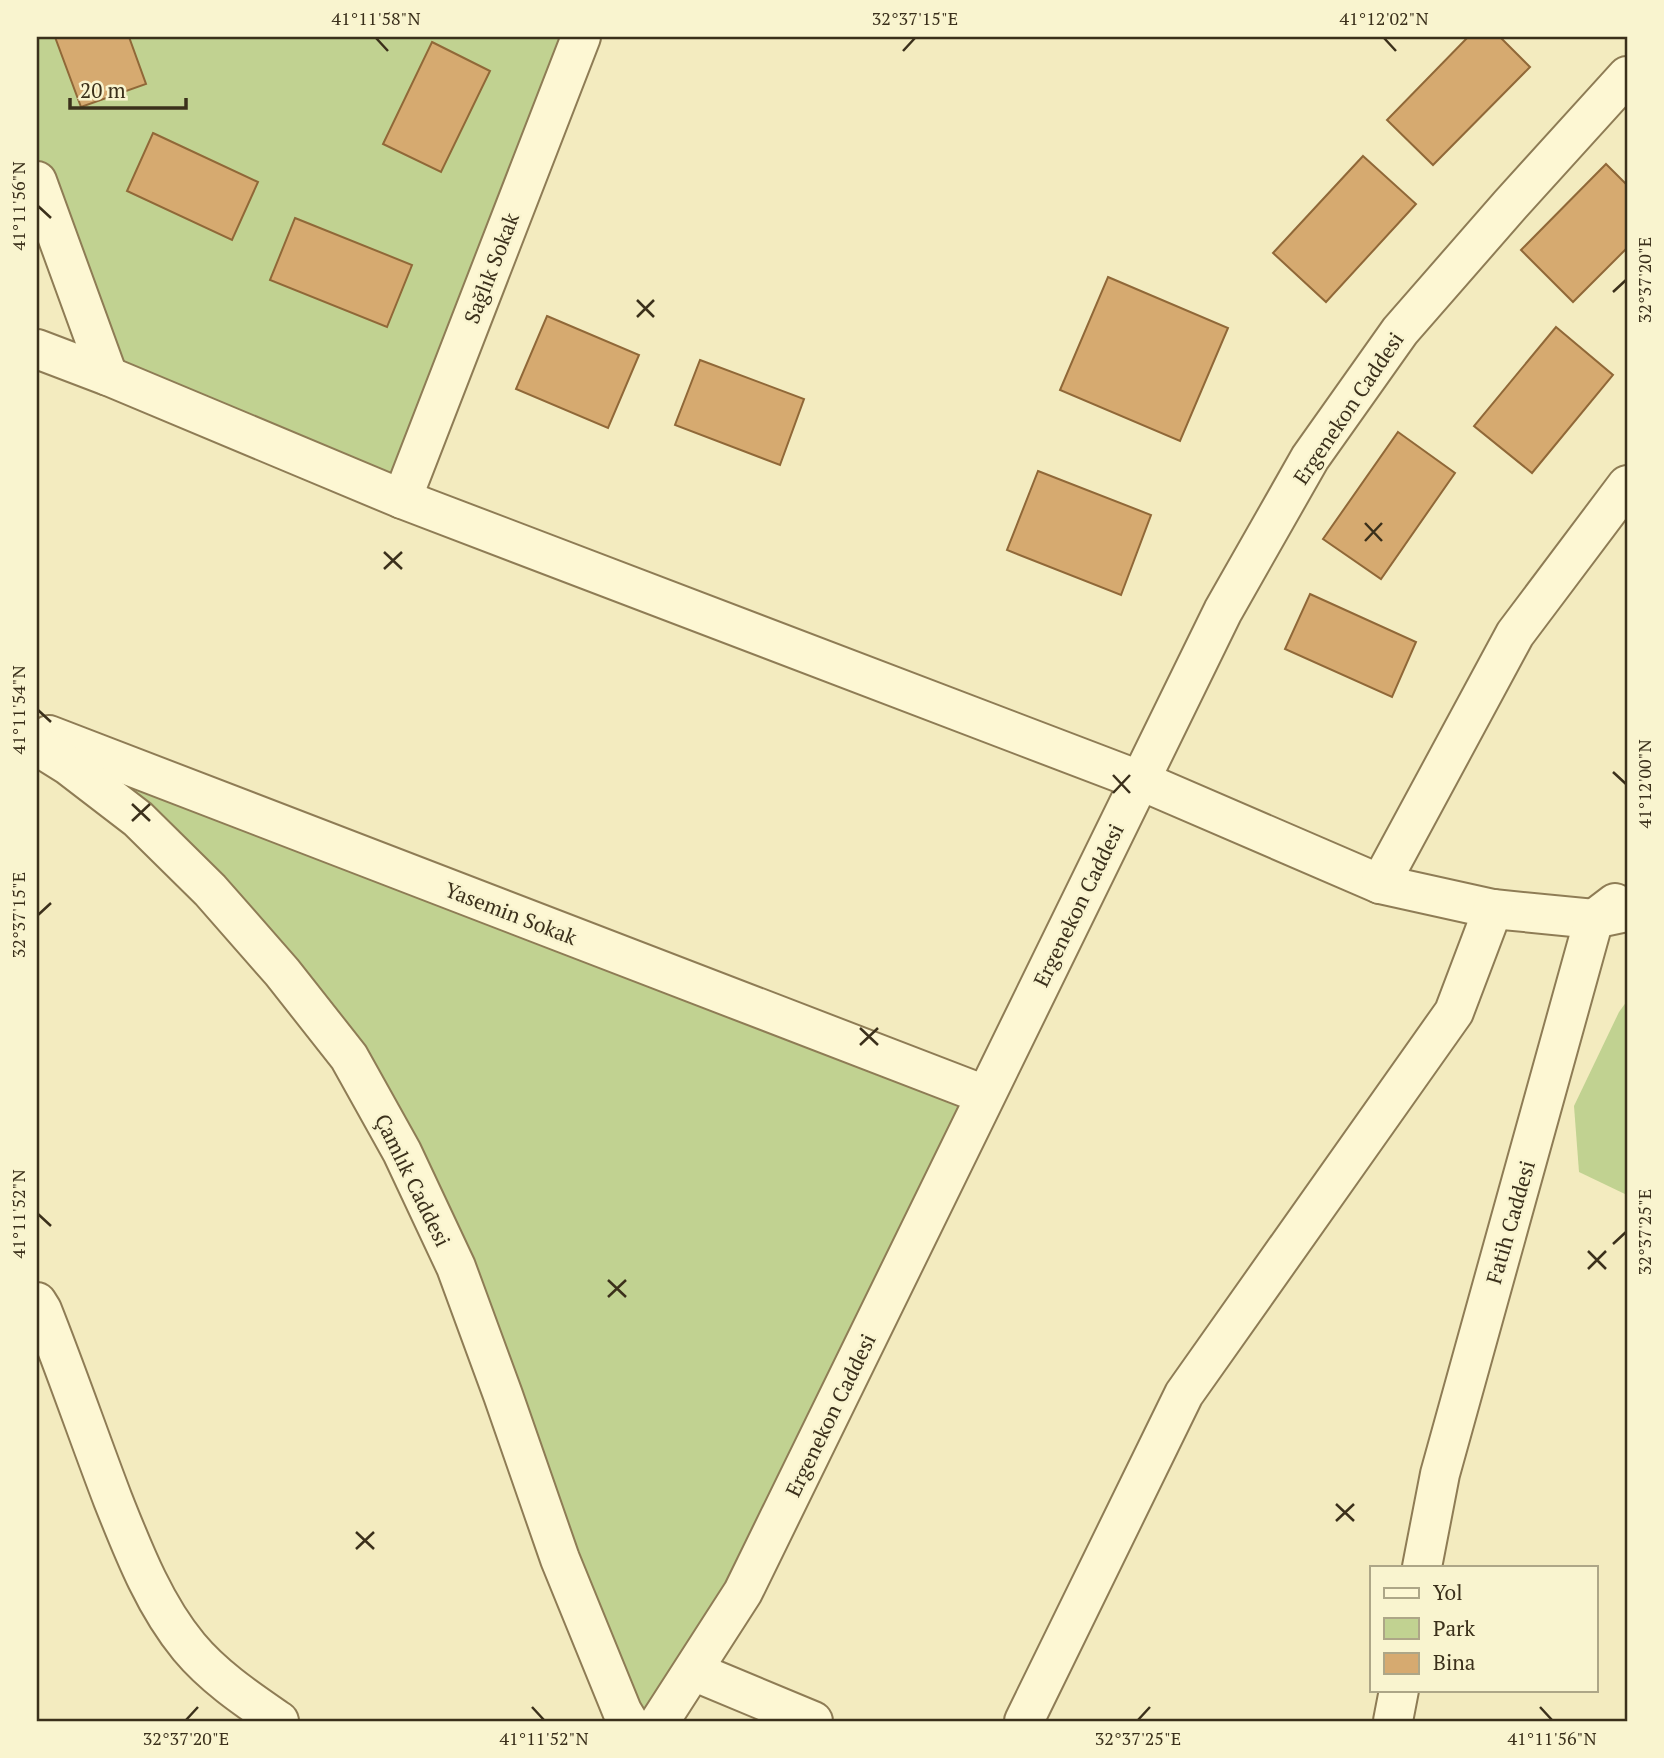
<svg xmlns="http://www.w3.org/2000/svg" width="1664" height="1758" viewBox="0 0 1664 1758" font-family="'PT Serif',serif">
<rect width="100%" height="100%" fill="#f3ebbf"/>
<!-- green -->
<g fill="#c1d291">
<polygon points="37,37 581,37 402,499 108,376 37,181"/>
<polygon points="37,746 985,1095 664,1715 628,1721 456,1267 282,972"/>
<polygon points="1627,1001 1627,1195 1579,1172 1574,1106 1619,1012"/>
</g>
<!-- building -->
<g fill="#d6aa70" stroke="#906838" stroke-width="2">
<polygon points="55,37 129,37 146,84 81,107"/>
<polygon points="1468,37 1500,37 1530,67 1433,165 1387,120"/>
<polygon points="432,42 490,71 441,172 383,144"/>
<polygon points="153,133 258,182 232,240 127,191"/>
<polygon points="1363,156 1416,204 1326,302 1273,253"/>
<polygon points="1606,164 1627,185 1627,248 1573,302 1521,250"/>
<polygon points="295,218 412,265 387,327 270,280"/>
<polygon points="1108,277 1228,328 1180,441 1060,390"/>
<polygon points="547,316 639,355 608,428 516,389"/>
<polygon points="1556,327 1613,375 1532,473 1474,426"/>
<polygon points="700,360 804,399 780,465 675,425"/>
<polygon points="1398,432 1455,473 1381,579 1323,539"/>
<polygon points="1038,471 1151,515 1121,595 1007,550"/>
<polygon points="1310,594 1416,642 1392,697 1285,649"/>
</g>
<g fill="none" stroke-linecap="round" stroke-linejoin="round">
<!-- minor casing -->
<g stroke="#8e7c55" stroke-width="42">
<g id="minor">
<polyline points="37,181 108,376"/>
<polyline points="37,349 108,376 402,499 1139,780 1380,884 1493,909 1594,919 1627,912"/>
<polyline points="402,499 581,37"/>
<polyline points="49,735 985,1095"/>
<polyline points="37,746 69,766 138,819 210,890 282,972 349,1057 402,1152 456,1267 503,1395 560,1559 622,1711 628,1721"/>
<polyline points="1380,884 1515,634 1627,485"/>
<path d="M37,1302L42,1310C67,1373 89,1437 113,1500C133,1550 154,1605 189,1647C214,1677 247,1699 279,1721"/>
<polyline points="1422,1567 1440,1474 1594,919 1615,903"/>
<polyline points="693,1671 813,1721"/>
<polyline points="660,1721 743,1592 1223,611 1310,458 1400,331 1510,205 1627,76"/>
<polyline points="1024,1721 1184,1394 1454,1012 1493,909"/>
<polyline points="1393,1721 1399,1690"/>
</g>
</g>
<!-- minor -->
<use href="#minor" stroke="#fdf7d3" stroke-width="38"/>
</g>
<!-- ticks -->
<path fill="none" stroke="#3b301b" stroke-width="2.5" d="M376,38L388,51M1384,38L1396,51M903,51L915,38M38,206L51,218M1613,292L1626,280M637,300L654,317M637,317L654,300M1365,523L1382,541M1365,541L1382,523M384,552L402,569M384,569L402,552M38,710L51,722M1613,772L1626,784M1113,775L1130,793M1113,793L1130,775M132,804L150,821M132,821L150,804M38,915L51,903M860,1028L878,1045M860,1045L878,1028M38,1214L51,1226M1613,1244L1626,1232M1588,1251L1606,1269M1588,1269L1606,1251M608,1280L626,1297M608,1297L626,1280M1336,1504L1354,1521M1336,1521L1354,1504M356,1532L374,1549M356,1549L374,1532M532,1707L544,1720M1540,1707L1552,1720M186,1720L198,1707M1138,1720L1150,1707"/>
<g text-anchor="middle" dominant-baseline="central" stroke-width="5" stroke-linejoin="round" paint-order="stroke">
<!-- street labels -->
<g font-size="21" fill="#3b301b" stroke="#f9f4cf">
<text transform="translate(491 268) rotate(-69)">Sağlık Sokak</text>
<text transform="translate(1348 408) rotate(-56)">Ergenekon Caddesi</text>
<text transform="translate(1078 905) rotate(-64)">Ergenekon Caddesi</text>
<text transform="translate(511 913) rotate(21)">Yasemin Sokak</text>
<text transform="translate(413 1180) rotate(64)">Çamlık Caddesi</text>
<text transform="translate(1510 1222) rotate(-74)">Fatih Caddesi</text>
<text transform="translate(830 1415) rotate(-64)">Ergenekon Caddesi</text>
</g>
</g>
<!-- border -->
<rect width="1664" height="1758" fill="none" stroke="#f9f4cf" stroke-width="77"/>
<!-- legend -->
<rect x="1370" y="1566" width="228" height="126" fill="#f9f4cf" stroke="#ada687" stroke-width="2"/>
<rect x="1384" y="1588" width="35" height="10" fill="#fdf7d3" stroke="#ada687" stroke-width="2"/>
<text x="1433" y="1600" font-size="21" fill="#3b301b">Yol</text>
<rect x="1384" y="1618" width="35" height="21" fill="#c1d291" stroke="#ada687" stroke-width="2"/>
<text x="1433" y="1636" font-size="21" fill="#3b301b">Park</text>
<rect x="1384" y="1653" width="35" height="21" fill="#d6aa70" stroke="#ada687" stroke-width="2"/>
<text x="1433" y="1670" font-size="21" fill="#3b301b">Bina</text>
<!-- scale -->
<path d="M70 98v10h116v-10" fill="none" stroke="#3b301b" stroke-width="3.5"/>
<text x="80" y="98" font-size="21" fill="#3b301b" stroke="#f9f4cf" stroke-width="5" paint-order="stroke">20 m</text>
<rect x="38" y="38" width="1588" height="1682" fill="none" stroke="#3b301b" stroke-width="2.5"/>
<g font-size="18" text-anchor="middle" fill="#3b301b">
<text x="376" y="25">41°11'58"N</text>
<text x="915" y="25">32°37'15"E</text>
<text x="1384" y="25">41°12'02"N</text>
<text transform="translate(19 206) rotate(-90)" y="6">41°11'56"N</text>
<text transform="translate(1645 280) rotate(-90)" y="6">32°37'20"E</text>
<text transform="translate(19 710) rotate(-90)" y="6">41°11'54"N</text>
<text transform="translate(1645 784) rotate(-90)" y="6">41°12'00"N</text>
<text transform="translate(19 915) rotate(-90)" y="6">32°37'15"E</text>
<text transform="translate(19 1214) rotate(-90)" y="6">41°11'52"N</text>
<text transform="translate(1645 1232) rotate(-90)" y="6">32°37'25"E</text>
<text x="186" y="1745">32°37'20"E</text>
<text x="544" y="1745">41°11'52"N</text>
<text x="1138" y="1745">32°37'25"E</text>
<text x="1552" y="1745">41°11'56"N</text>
</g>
</svg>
